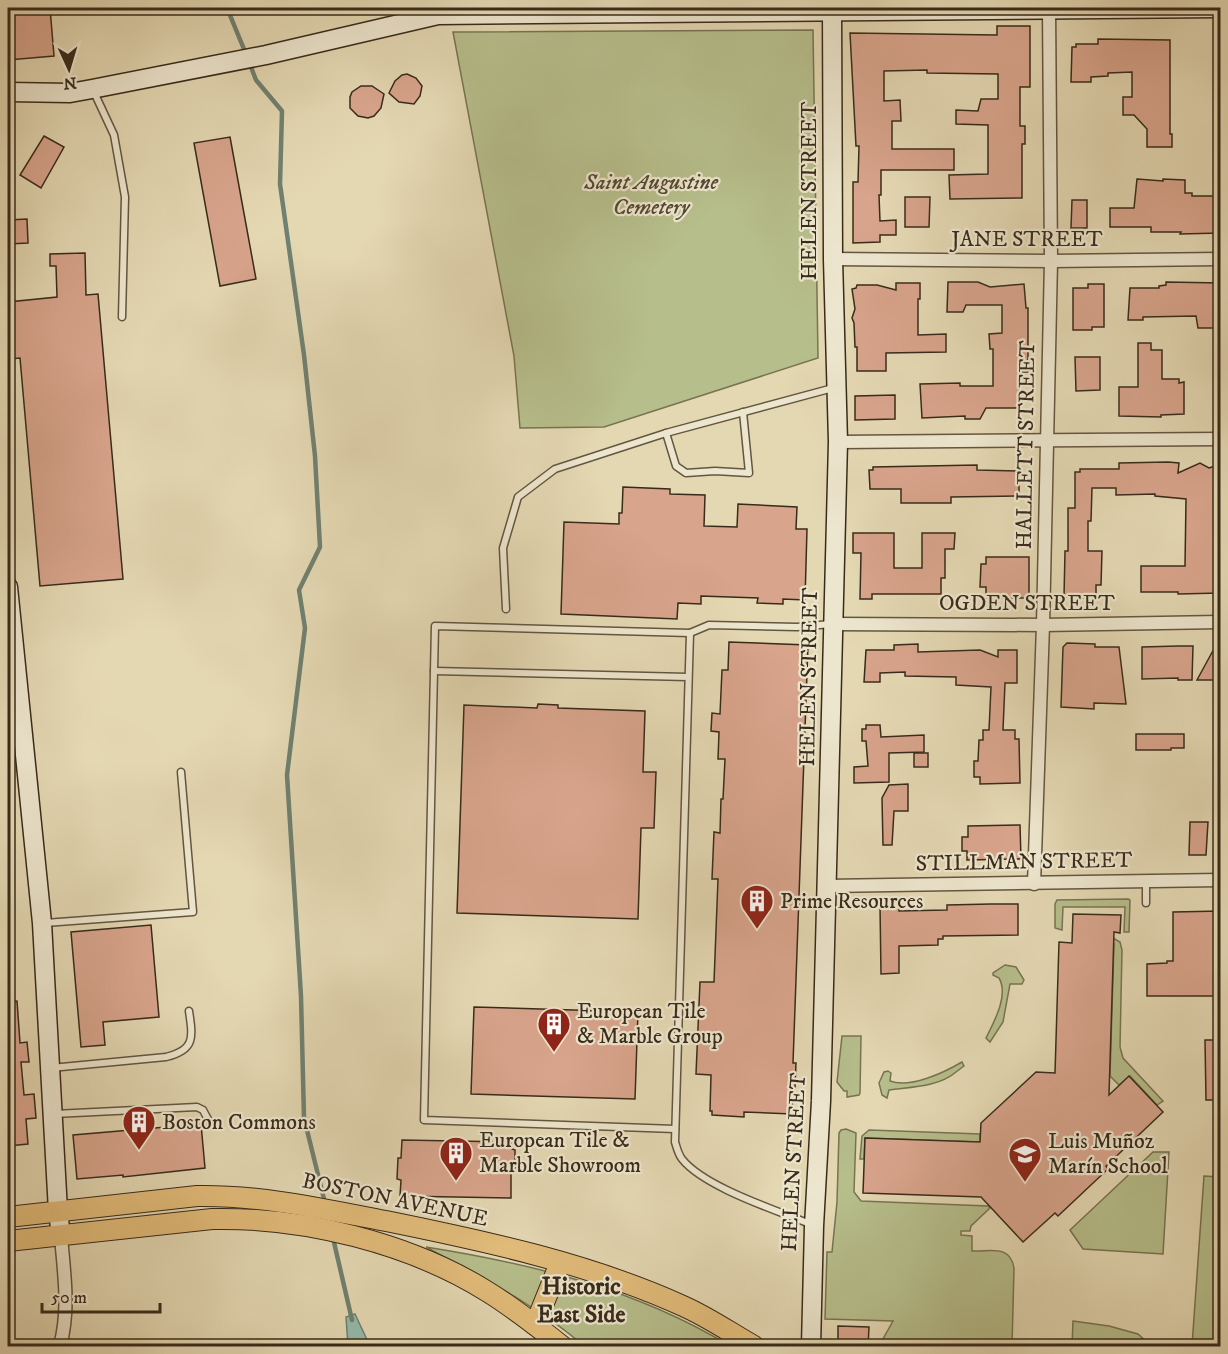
<svg xmlns="http://www.w3.org/2000/svg" width="1228" height="1354" viewBox="0 0 1228 1354" font-family="'IM FELL DW Pica',serif">
<rect width="100%" height="100%" fill="#e4d8b3"/>
<filter id="stains"><feTurbulence type="fractalNoise" baseFrequency=".00333" numOctaves="4"/><feColorMatrix values="0 0 0 0 .2 0 0 0 0 .09 0 0 0 0 .02 0 0 0 .5 -.17"/></filter>
<radialGradient id="worn" r=".72"><stop offset=".6" stop-color="#630" stop-opacity="0"/><stop offset="1" stop-color="#630" stop-opacity=".3"/></radialGradient>
<!-- green -->
<g fill="#b6be8b" stroke="#777452" stroke-width="1.5">
<polygon points="813,30 818,358 604,427 520,428 514,356 453,32"/>
<polygon points="1128,899 1130,900 1129,932 1124,932 1125,907 1063,907 1062,930 1055,928 1055,904 1057,900"/>
<polygon points="1111,937 1120,942 1122,950 1120,1047 1123,1058 1163,1101 1157,1105 1130,1076 1119,1085 1110,1076 1114,944 1092,943"/>
<path d="M1005,965L1016,967L1024,980L1022,984H1010L1003,1022L990,1042L986,1038C994,1022 1009,995 999,978L993,975V973Z"/>
<polygon points="842,1036 861,1036 860,1093 859,1095 847,1097 847,1091 844,1091 837,1082"/>
<path d="M962,1062L964,1066C961,1068 959,1070 956,1072C939,1087 910,1087 889,1090L887,1098L882,1095L879,1083L884,1072L888,1071L891,1073L890,1081C910,1089 945,1072 962,1062Z"/>
<path d="M846,1129L856,1133L854,1192L861,1201L988,1206L990,1208L971,1226L970,1231H961V1235L972,1236V1251C990,1252 1010,1244 1014,1268L1012,1346H879L893,1321L825,1319L827,1252H832L837,1202L839,1133L841,1130Z"/>
<polygon points="869,1130 980,1134 980,1142 865,1138 864,1159 860,1159 862,1136"/>
<polygon points="1153,1152 1169,1152 1163,1254 1083,1249 1070,1230"/>
<polygon points="1204,1176 1220,1177 1220,1346 1192,1346"/>
<path d="M426,1247C533,1264 636,1289 730,1346H584C537,1305 480,1277 426,1247Z"/>
<polygon points="1073,1321 1109,1326 1138,1334 1151,1346 1072,1346"/>
</g>
<!-- water -->
<polygon fill="#95baab" stroke="#708171" stroke-width="1.5" points="355,1314 370,1346 348,1346 346,1317"/>
<g fill="none" stroke-linecap="round" stroke-linejoin="round">
<!-- stream -->
<g stroke="#708171" stroke-width="4.5">
<polyline points="227,8 246,54"/>
<polyline points="249,62 256,80 282,111 280,184 304,355 315,456 320,547 299,590 305,628 287,775 301,996 304,1118 325,1203"/>
<polyline points="333,1238 352,1320"/>
</g>
</g>
<!-- building -->
<g fill="#d8a48c" stroke="#382b1a" stroke-width="1.5">
<polygon points="8,8 50,8 54,56 8,60"/>
<polygon points="997,26 1030,26 1030,87 1020,87 1020,126 1025,126 1025,144 1022,144 1022,198 950,199 949,175 988,174 988,125 956,124 956,110 978,111 981,99 998,99 998,74 927,73 927,70 884,71 884,101 900,100 901,121 892,121 892,149 954,149 954,170 881,170 881,195 879,195 880,221 896,220 896,235 880,235 880,242 853,243 853,182 858,182 859,146 856,146 850,33 997,35"/>
<polygon points="1098,39 1170,40 1170,134 1172,134 1172,147 1147,147 1147,129 1134,115 1123,115 1123,97 1132,97 1132,72 1108,73 1108,76 1091,77 1091,82 1071,82 1072,47 1076,47 1076,44 1098,44"/>
<polygon points="407,74 416,78 422,86 420,96 414,104 399,102 389,93 395,81 402,75"/>
<polygon points="361,86 372,86 384,94 381,108 374,116 368,118 358,116 350,108 350,97 352,92"/>
<polygon points="44,136 64,147 41,188 20,175"/>
<polygon points="230,137 256,279 220,286 194,143"/>
<polygon points="1137,179 1163,181 1163,179 1185,180 1185,193 1192,193 1192,196 1221,196 1221,233 1180,234 1181,232 1151,232 1151,227 1110,227 1110,208 1134,208"/>
<polygon points="905,197 930,197 929,227 905,227"/>
<polygon points="1072,200 1087,200 1087,228 1071,228"/>
<polygon points="27,219 28,243 8,244 8,220"/>
<polygon points="85,253 86,295 98,294 123,579 40,586 20,358 9,359 8,302 57,297 56,266 50,266 50,254"/>
<polygon points="948,282 978,282 990,287 1024,284 1026,308 1028,308 1028,372 1020,372 1019,408 986,408 980,419 965,419 965,416 922,418 920,384 960,383 960,386 993,386 993,349 990,349 989,334 1002,333 1002,305 966,305 963,312 947,312"/>
<polygon points="1166,282 1221,283 1221,328 1198,328 1196,316 1143,317 1143,320 1128,320 1130,288 1159,288 1159,286 1166,285"/>
<polygon points="896,283 920,283 920,299 918,299 918,335 946,334 946,352 886,353 886,371 857,371 857,347 855,347 854,323 852,318 855,309 852,289 856,288 857,285 877,285 896,290"/>
<polygon points="1088,284 1104,284 1104,327 1092,327 1092,330 1073,330 1073,288 1088,288"/>
<polygon points="1138,343 1151,343 1151,350 1162,350 1162,379 1179,379 1179,383 1184,382 1184,414 1161,415 1161,417 1119,416 1119,387 1138,387"/>
<polygon points="1075,357 1100,357 1100,390 1076,391"/>
<polygon points="895,395 895,419 855,420 855,396"/>
<polygon points="1168,462 1179,463 1178,473 1200,463 1209,468 1221,464 1219,513 1221,513 1221,593 1178,594 1178,592 1141,592 1141,566 1185,566 1186,499 1155,496 1155,494 1116,495 1116,488 1092,488 1091,521 1088,521 1088,551 1102,551 1101,585 1096,585 1096,598 1064,597 1065,551 1068,551 1068,508 1075,508 1075,472 1080,472 1080,469 1119,469 1119,463"/>
<polygon points="977,465 977,470 1019,471 1019,496 951,497 951,503 901,503 901,489 870,489 869,470 873,470 873,467"/>
<polygon points="623,487 670,489 670,494 705,495 704,526 737,527 738,504 797,507 796,529 807,529 805,600 783,599 783,604 757,603 758,598 701,596 701,604 678,603 677,619 561,614 564,522 619,524 619,513 622,513"/>
<polygon points="853,533 894,533 894,568 922,568 922,533 955,533 954,549 945,549 945,578 941,578 941,594 872,594 872,599 860,599 861,553 853,553"/>
<polygon points="986,557 1029,557 1029,598 986,598 986,587 980,587 981,564 986,564"/>
<polygon points="1221,636 1221,680 1197,680"/>
<polygon points="729,642 808,645 793,1063 796,1063 795,1087 793,1087 792,1114 744,1112 744,1117 712,1115 712,1111 710,1111 711,1075 696,1074 700,982 714,982 718,879 712,879 714,832 720,833 721,799 723,799 725,759 718,759 719,732 711,731 712,713 720,714 722,670 728,670"/>
<polygon points="1067,643 1095,644 1095,647 1119,647 1126,704 1094,703 1094,709 1061,707 1063,647"/>
<polygon points="918,644 918,652 980,650 998,657 998,650 1017,650 1017,683 1005,683 1003,730 1015,730 1015,739 1019,739 1020,783 980,784 980,777 974,777 974,761 978,761 979,740 983,740 983,730 989,730 991,687 956,685 956,677 905,676 905,672 880,673 880,682 864,682 866,650 894,650 894,645"/>
<polygon points="1178,646 1193,646 1192,680 1178,680 1178,678 1142,679 1142,647"/>
<polygon points="538,704 558,705 558,708 645,711 643,772 656,772 654,828 641,828 638,919 457,913 464,705 537,708"/>
<polygon points="866,725 880,725 881,737 924,735 924,752 889,753 889,782 854,783 854,767 868,766 866,741 862,741 862,729 866,729"/>
<polygon points="1136,734 1184,734 1184,748 1171,748 1171,750 1136,750"/>
<rect x="914" y="753" width="14" height="14"/>
<polygon points="908,784 908,811 894,811 892,845 883,845 882,798 889,785"/>
<polygon points="1190,822 1208,822 1206,855 1189,855"/>
<polygon points="1020,825 1021,859 967,860 967,851 962,851 962,837 968,837 968,826"/>
<polygon points="991,904 1018,904 1018,935 943,936 943,939 938,939 938,945 899,946 899,973 881,974 880,906 899,906 899,911 947,910 947,905"/>
<polygon points="1221,911 1221,996 1147,996 1147,964 1167,963 1167,961 1173,961 1173,912"/>
<polygon points="1073,914 1121,915 1120,933 1114,932 1109,1095 1129,1076 1163,1112 1106,1166 1108,1169 1058,1216 1055,1213 1023,1242 981,1197 863,1193 865,1138 980,1142 981,1123 1036,1072 1055,1073 1059,942 1072,943"/>
<polygon points="151,925 159,1017 103,1022 105,1045 81,1047 71,932"/>
<polygon points="17,1001 20,1043 27,1042 29,1062 21,1062 24,1095 34,1094 36,1118 26,1119 28,1144 8,1146 8,1002"/>
<polygon points="474,1007 638,1012 635,1099 471,1094"/>
<polygon points="1205,1040 1221,1040 1221,1100 1206,1100"/>
<polygon points="201,1124 205,1168 123,1177 123,1175 77,1179 73,1135"/>
<polygon points="402,1140 512,1142 512,1149 515,1150 515,1168 511,1168 511,1198 400,1196 401,1180 397,1179 398,1158 401,1158"/>
<polygon points="838,1326 869,1327 868,1347 838,1347"/>
</g>
<g fill="none" stroke-linecap="round" stroke-linejoin="round">
<!-- lane casing -->
<g stroke="#635640" stroke-width="9">
<g id="lane">
<polyline points="93,90 114,135 125,197 122,317"/>
<polyline points="666,433 676,466 686,473 715,471 749,473 743,412"/>
<polyline points="506,609 503,548 518,497 555,469 666,433 833,388"/>
<path d="M690,633L675,1142C677,1148 678,1154 682,1159C704,1187 776,1210 810,1224"/>
<polyline points="434,671 688,677"/>
<polyline points="1146,903 1146,881"/>
<polyline points="45,923 193,912 181,772"/>
<path d="M51,1068L166,1057C195,1050 193,1038 189,1011"/>
<polyline points="54,1114 197,1107 203,1110 211,1125"/>
<polyline points="675,1129 424,1120 435,626 690,633 709,625 797,627 831,624"/>
</g>
</g>
<!-- street casing -->
<g stroke="#635640" stroke-width="15">
<g id="street">
<polyline points="833,259 1051,261 1220,259"/>
<polyline points="838,442 1220,439"/>
<polyline points="834,624 1043,625 1220,622"/>
<polyline points="1034,884 1043,625 1051,261 1049,8"/>
<polyline points="827,886 1220,880"/>
<path d="M60,1346C70,1308 64,1275 61,1236"/>
</g>
</g>
<!-- secondary casing -->
<g stroke="#382b1a" stroke-width="21">
<g id="secondary">
<polyline points="8,92 70,93 92,89 266,55 438,15 1220,8"/>
<polyline points="8,587 42,923 58,1211 61,1236"/>
<polyline points="811,1346 814,1226 821,1101 838,442 833,259 832,8"/>
</g>
</g>
<!-- primary casing -->
<g stroke="#382b1a" stroke-width="22">
<g id="primary">
<path d="M8,1217L197,1196C262,1195 323,1209 386,1221C485,1241 591,1264 683,1306C708,1317 731,1333 754,1346"/>
<path d="M8,1241L212,1219C304,1217 410,1243 488,1292C514,1308 538,1327 562,1346"/>
<polyline points="535,1325 560,1263"/>
</g>
</g>
<!-- lane -->
<use href="#lane" stroke="#ede6ce" stroke-width="6"/>
<!-- street -->
<use href="#street" stroke="#ede6ce" stroke-width="12"/>
<!-- secondary -->
<use href="#secondary" stroke="#ede6ce" stroke-width="18"/>
<!-- primary -->
<use href="#primary" stroke="#e2bc7a" stroke-width="20"/>
</g>
<!-- icons -->
<defs>
<g id="building-pin" transform="scale(1.725)"><path d="M0 17L-7.5 6A9.5 9.5 0 1 1 7.5 6Z" fill="#8f2418" stroke="#ede6ce"/><path d="M-4-6H4V6H1V3H-1V6H-4ZM-2.5-4.3h1.7v1.8h-1.7ZM.8-4.3h1.7v1.8H.8ZM-2.5-1h1.7V.8h-1.7ZM.8-1h1.7V.8H.8Z" fill="#fff"/></g>
<g id="school-pin" transform="scale(1.725)"><path d="M0 17L-7.5 6A9.5 9.5 0 1 1 7.5 6Z" fill="#8f2418" stroke="#ede6ce"/><path d="M0-5L7-2L0 1L-7-2ZM-4 1L0 2.5L4 1V4Q0 6-4 4Z" fill="#fff"/></g>
</defs>
<g fill-rule="evenodd">
<use href="#building-pin" x="757" y="901"/>
<use href="#building-pin" x="554" y="1024"/>
<use href="#building-pin" x="139" y="1122"/>
<use href="#building-pin" x="456" y="1153"/>
<use href="#school-pin" x="1025" y="1154"/>
</g>
<g text-anchor="middle" dominant-baseline="central" stroke-width="4.5" stroke-linejoin="round" paint-order="stroke">
<!-- park labels -->
<g font-size="22" font-style="italic" fill="#514831" stroke="#ede6ce">
<text x="651" y="182">Saint Augustine<tspan x="651" dy="25">Cemetery</tspan></text>
</g>
<!-- street labels -->
<g font-size="22" fill="#382b1a" stroke="#ede6ce">
<text transform="translate(809 191) rotate(-90)">HELEN STREET</text>
<text x="1027" y="239">JANE STREET</text>
<text transform="translate(1026 445) rotate(-89)">HALLETT STREET</text>
<text x="1027" y="603">OGDEN STREET</text>
<text transform="translate(809 677) rotate(-89)">HELEN STREET</text>
<text transform="translate(1024 862) rotate(-1)">STILLMAN STREET</text>
<text transform="translate(794 1162) rotate(-87)">HELEN STREET</text>
<text transform="translate(395 1200) rotate(12)">BOSTON AVENUE</text>
</g>
<!-- poi labels -->
<g font-size="22" fill="#382b1a" stroke="#ede6ce" text-anchor="start">
<text x="780" y="901">Prime Resources</text>
<text x="577" y="1011">European Tile<tspan x="577" dy="25">&amp; Marble Group</tspan></text>
<text x="162" y="1122">Boston Commons</text>
<text x="479" y="1140">European Tile &amp;<tspan x="479" dy="25">Marble Showroom</tspan></text>
<text x="1048" y="1141">Luis Muñoz<tspan x="1048" dy="25">Marín School</tspan></text>
</g>
<!-- neighbourhood labels -->
<g font-size="24" font-weight="bold" fill="#382b1a" stroke="#ede6ce">
<text x="581" y="1287">Historic<tspan x="581" dy="28">East Side</tspan></text>
</g>
</g>
<!-- margin -->
<rect width="1228" height="1354" fill="none" stroke="#e4d8b3" stroke-width="30"/>
<rect x="9" y="9" width="1210" height="1336" fill="none" stroke="#382b1a" stroke-width="3"/>
<rect x="15" y="15" width="1198" height="1324" fill="none" stroke="#382b1a" stroke-width="1.5"/>
<!-- north arrow -->
<g transform="translate(69 69) rotate(176)" stroke="#ede6ce" stroke-width="4.5" paint-order="stroke">
<path d="M0-4.5L10 22L0 15L-10 22Z" fill="#382b1a"/>
<text y="-9" font-size="16" font-weight="bold" text-anchor="middle" fill="#382b1a">N</text>
</g>
<!-- scale -->
<path d="M42 1303v9h118v-9" fill="none" stroke="#382b1a" stroke-width="3"/>
<text x="51" y="1303" font-size="18" fill="#382b1a" stroke="#ede6ce" stroke-width="4.5" paint-order="stroke">50 m</text>
<rect width="100%" height="100%" filter="url(#stains)"/>
<rect width="100%" height="100%" fill="url(#worn)"/>
</svg>
